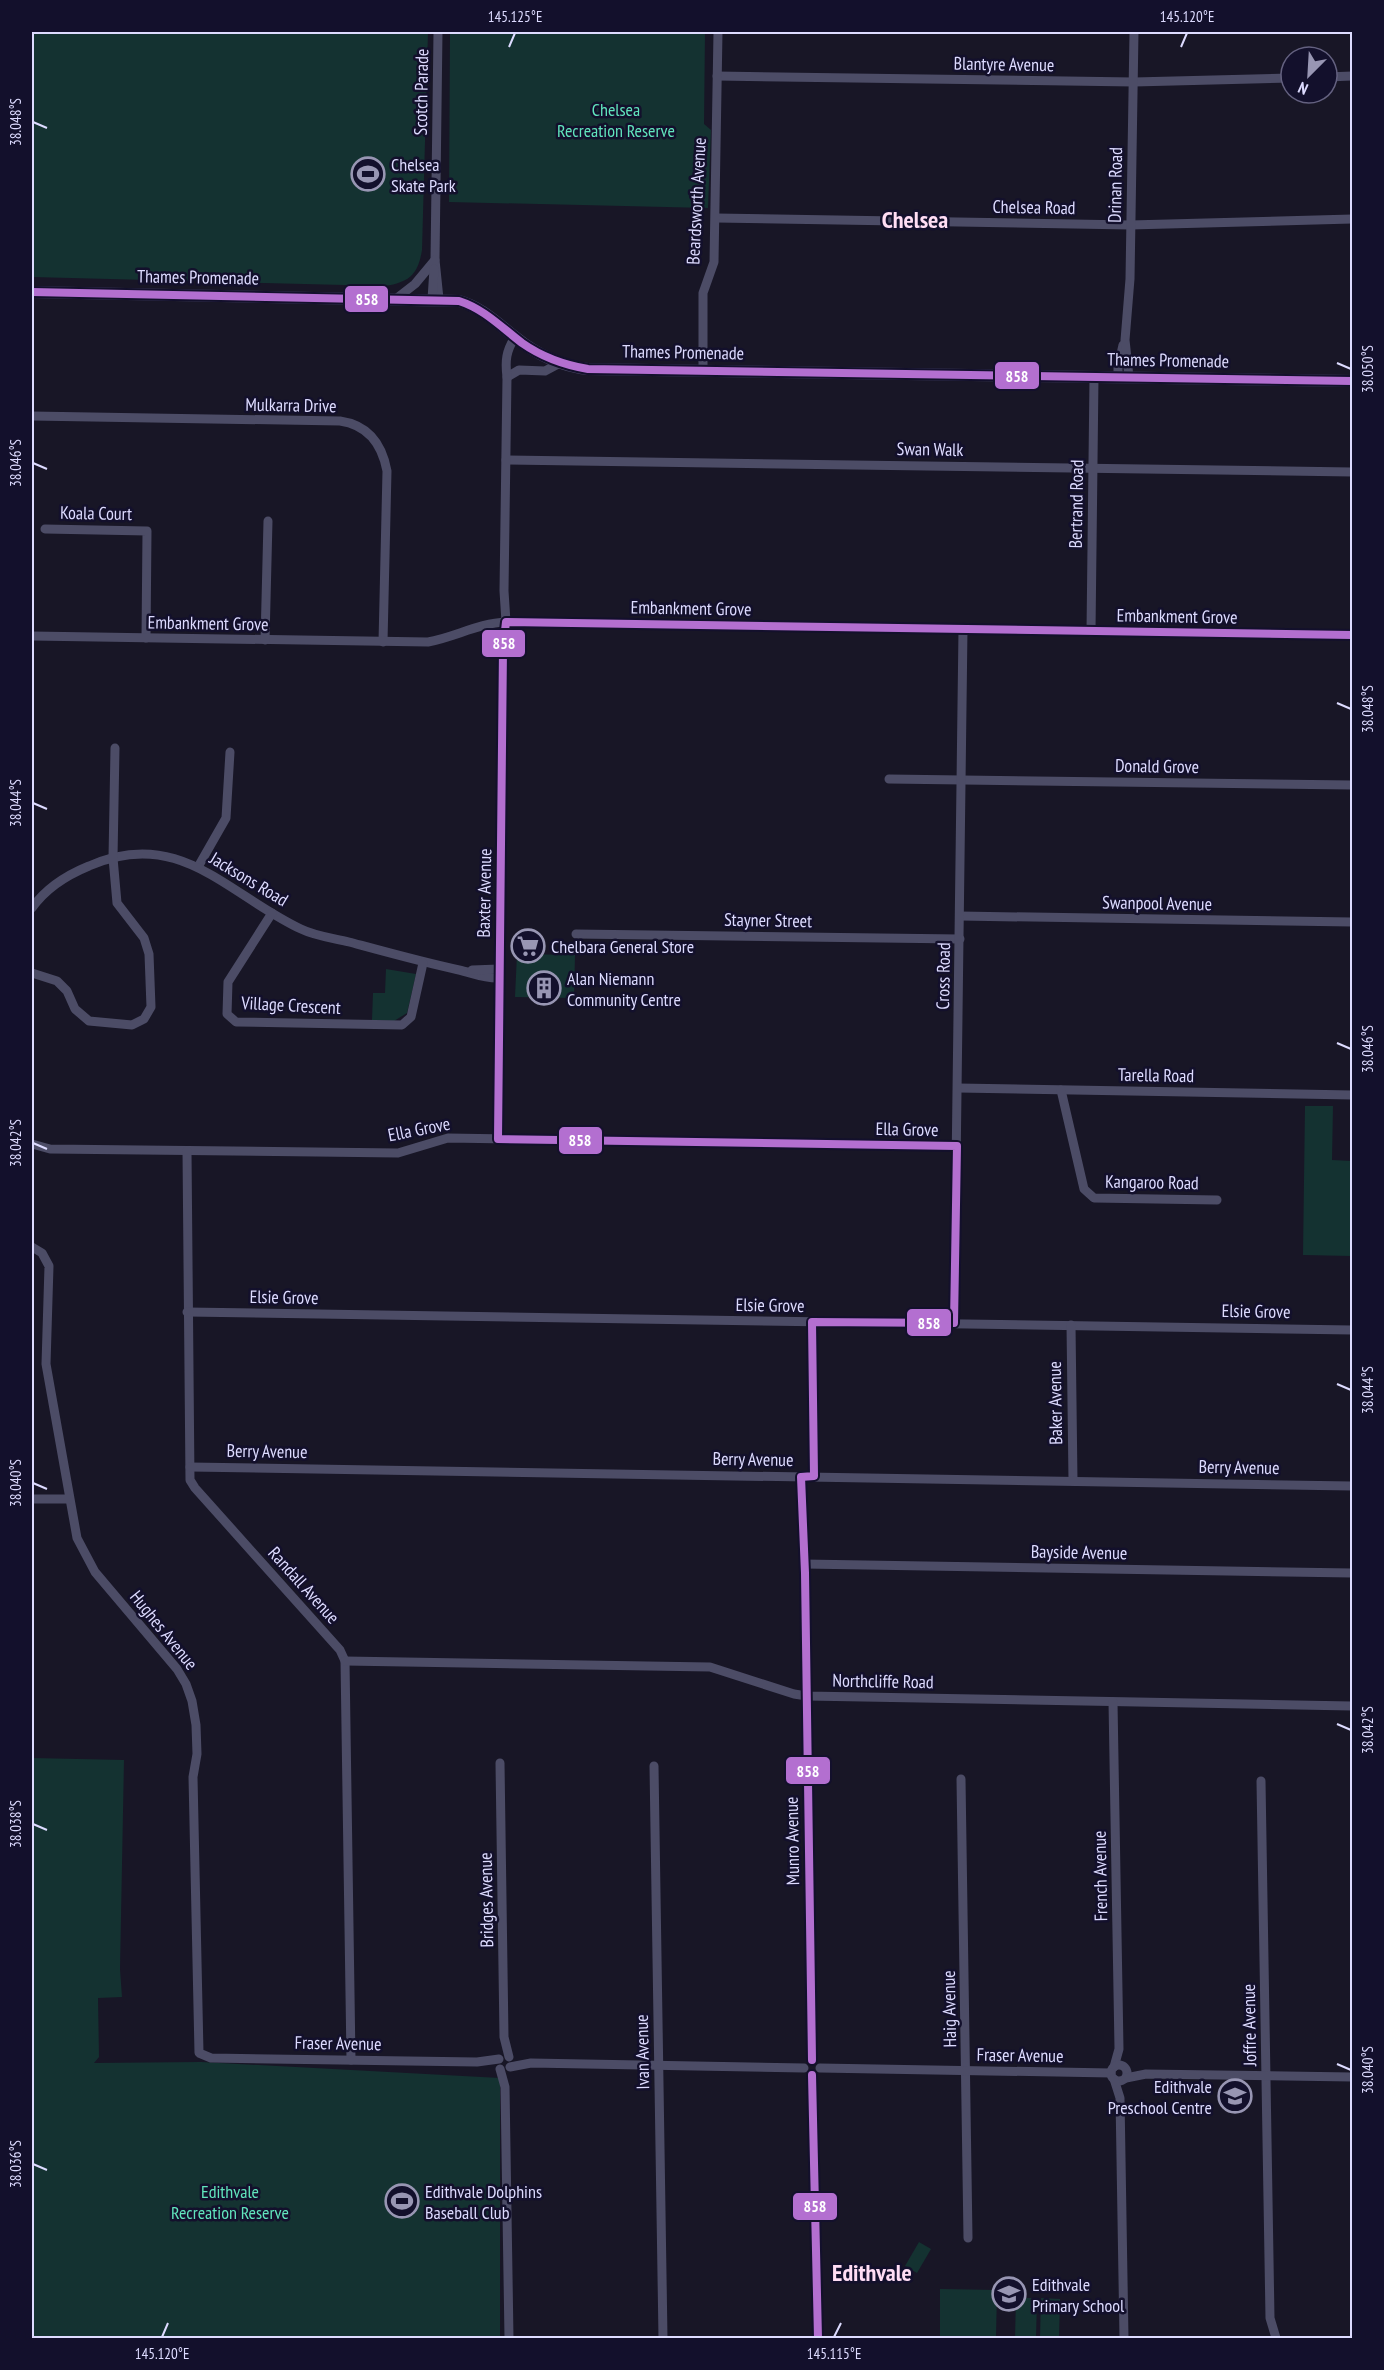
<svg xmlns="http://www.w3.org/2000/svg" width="1384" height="2370" viewBox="0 0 1384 2370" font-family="'PT Sans Narrow',sans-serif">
<rect width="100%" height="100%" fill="#181626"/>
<!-- green -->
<g fill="#143231">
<path d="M32,32H428L422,250C418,274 410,282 385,286L32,277Z"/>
<polygon points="450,32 705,32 704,124 711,130 708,208 449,202"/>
<polygon points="517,954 575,955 574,998 515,997"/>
<polygon points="386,969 416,974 407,1013 394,1021 372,1020 373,993 385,993"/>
<polygon points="1305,1106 1333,1106 1332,1160 1352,1161 1352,1256 1303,1255"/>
<polygon points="32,1758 124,1760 120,1969 122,1997 98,1998 99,2057 94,2063 201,2062 500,2078 500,2338 32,2338"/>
<polygon points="919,2242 931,2249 917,2273 905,2266"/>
<polygon points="940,2289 997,2290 996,2337 940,2337"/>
<polygon points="1016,2298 1037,2298 1036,2338 1015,2338"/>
<polygon points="1041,2298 1060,2299 1059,2338 1040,2338"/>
</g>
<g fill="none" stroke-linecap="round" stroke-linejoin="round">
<!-- street -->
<g stroke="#4c4c66" stroke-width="9">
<polyline points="438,32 435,260 439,299"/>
<polyline points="717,76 1134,82 1291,78"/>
<polyline points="1327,77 1352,76"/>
<polyline points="716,218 1130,225 1352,219"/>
<polyline points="397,298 415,284 435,260"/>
<polyline points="432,299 434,269"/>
<polyline points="703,371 703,293 714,262 718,32"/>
<polyline points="507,377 519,370 545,371 560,363"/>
<polyline points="1118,377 1118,367 1123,345"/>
<polyline points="1129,377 1125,340 1130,279 1134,32"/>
<path d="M32,416L340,421C368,425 382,444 387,471L383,642"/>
<polyline points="506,460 1352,472"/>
<polyline points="45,529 147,531 146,638"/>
<polyline points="1091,632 1094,377"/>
<path d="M32,636L428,642C455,637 479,623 506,622L1352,635"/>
<polyline points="265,640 268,521"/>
<polyline points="889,779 1352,785"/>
<polyline points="198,867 226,818 230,752"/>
<path d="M32,908C46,888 67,875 89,866C179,826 227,894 301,929C315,936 333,938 349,942C386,952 422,962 459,970C472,973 486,979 499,978"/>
<polyline points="272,913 228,982 227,1014 236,1022 402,1025 411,1017 423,963"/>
<polyline points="960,916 1352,922"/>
<polyline points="576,934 960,939"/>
<polyline points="472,970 499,969"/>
<polyline points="32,973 57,981 67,991 75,1009 89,1021 132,1025 144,1019 151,1007 149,954 144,938 117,903 113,858 115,748"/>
<polyline points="958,1088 1352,1095"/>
<polyline points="1061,1090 1084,1189 1094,1198 1217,1200"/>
<path d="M498,1139L503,648L506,622L504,591L507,377C505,361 506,351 515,337"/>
<polyline points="32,1144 50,1149 398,1153 448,1138 957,1146"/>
<polyline points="187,1151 190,1480 195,1488 340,1650 345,1661 351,2060"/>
<polyline points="32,1247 42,1253 49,1266 46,1364 77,1538 95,1572 177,1669 186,1684 192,1701 196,1725 197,1754 193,1777 199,2053 211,2058 477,2062 499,2059"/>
<polyline points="187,1312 1352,1330"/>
<polyline points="812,1322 814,1476"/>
<polyline points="954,1323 963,629"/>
<polyline points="1071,1325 1073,1481"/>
<polyline points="190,1467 1352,1486"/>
<polyline points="801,1477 805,1573 812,2060"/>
<polyline points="32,1499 69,1499"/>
<polyline points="804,1564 1352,1573"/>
<polyline points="345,1661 710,1667 794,1694 807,1696 1352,1706"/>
<polyline points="1113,1702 1119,2049 1114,2067"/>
<polyline points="500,1763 504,2037 509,2057"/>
<polyline points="654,1766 663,2338"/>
<polyline points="961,1779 968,2238"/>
<polyline points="1261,1781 1270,2318 1276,2338"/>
<circle cx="1119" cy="2073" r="8"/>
<polyline points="510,2067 531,2063 804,2068"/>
<polyline points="820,2068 1111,2073"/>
<polyline points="500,2069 505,2087 509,2338"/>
<polyline points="812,2075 818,2338"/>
<polyline points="1126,2078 1146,2074 1352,2077"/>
<polyline points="1114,2079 1120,2098 1124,2338"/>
</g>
<!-- secondary -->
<path stroke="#4f4f6c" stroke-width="12" d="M32,292L459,301C481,307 497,323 515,337C536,354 560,366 588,369L1352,381"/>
<!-- bus-1 casing -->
<g stroke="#13102c" stroke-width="12">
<g id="bus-1">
<path d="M32,292L459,301C484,309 501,327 522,343C542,357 564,365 588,369L1352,381"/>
<polyline points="812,2060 805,1573 801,1477 814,1476 812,1322 954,1323 957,1146 498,1139 503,648 506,622 1352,635"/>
<polyline points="812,2075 818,2338"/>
</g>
</g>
<!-- bus-1 -->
<use href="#bus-1" stroke="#b36fd0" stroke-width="8"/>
</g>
<!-- ticks -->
<path fill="none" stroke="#dddbff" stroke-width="2" d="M509,47L515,33M1181,47L1187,33M33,122L47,128M1337,363L1351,369M33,463L47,469M1337,703L1351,709M33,803L47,809M1337,1043L1351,1049M33,1143L47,1149M1337,1384L1351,1390M33,1483L47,1489M1337,1724L1351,1730M33,1824L47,1830M1337,2064L1351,2070M33,2164L47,2170M162,2337L168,2323M834,2337L841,2323"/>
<!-- icons -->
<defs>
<g id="stadium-ring" transform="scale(1.725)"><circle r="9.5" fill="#13102c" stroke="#9896b3" stroke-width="1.5"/><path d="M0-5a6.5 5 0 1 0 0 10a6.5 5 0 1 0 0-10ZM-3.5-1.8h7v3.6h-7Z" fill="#9896b3"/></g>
<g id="supermarket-ring" transform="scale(1.725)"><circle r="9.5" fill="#13102c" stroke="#9896b3" stroke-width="1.5"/><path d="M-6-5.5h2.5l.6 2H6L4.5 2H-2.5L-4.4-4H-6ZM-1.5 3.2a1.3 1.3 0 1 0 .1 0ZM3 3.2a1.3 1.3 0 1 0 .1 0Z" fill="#9896b3"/></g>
<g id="building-ring" transform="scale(1.725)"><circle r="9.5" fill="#13102c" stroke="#9896b3" stroke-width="1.5"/><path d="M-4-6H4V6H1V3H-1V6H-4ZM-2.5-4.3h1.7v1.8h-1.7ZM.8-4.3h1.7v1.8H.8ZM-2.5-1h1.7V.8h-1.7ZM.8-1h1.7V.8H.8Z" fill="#9896b3"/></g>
<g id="school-ring" transform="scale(1.725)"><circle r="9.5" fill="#13102c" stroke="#9896b3" stroke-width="1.5"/><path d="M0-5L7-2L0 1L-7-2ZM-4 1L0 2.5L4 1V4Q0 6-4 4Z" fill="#9896b3"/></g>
</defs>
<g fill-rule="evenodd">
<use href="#stadium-ring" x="368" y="174"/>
<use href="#supermarket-ring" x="528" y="946"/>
<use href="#building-ring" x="544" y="988"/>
<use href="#school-ring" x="1235" y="2096"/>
<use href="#stadium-ring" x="402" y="2201"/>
<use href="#school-ring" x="1009" y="2294"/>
</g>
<g text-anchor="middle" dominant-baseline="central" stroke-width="5" stroke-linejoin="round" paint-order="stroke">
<!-- street labels -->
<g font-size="18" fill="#dddbff" stroke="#13102c">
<text transform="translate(1004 64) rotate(1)">Blantyre Avenue</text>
<text transform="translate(421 92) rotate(-89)">Scotch Parade</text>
<text transform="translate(1115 185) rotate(-89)">Drinan Road</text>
<text transform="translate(696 201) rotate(-87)">Beardsworth Avenue</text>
<text transform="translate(1034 207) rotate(1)">Chelsea Road</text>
<text transform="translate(198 277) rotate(1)">Thames Promenade</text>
<text transform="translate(683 352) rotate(1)">Thames Promenade</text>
<text transform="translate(1168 360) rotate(1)">Thames Promenade</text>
<text transform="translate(291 405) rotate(1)">Mulkarra Drive</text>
<text transform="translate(930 449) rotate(1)">Swan Walk</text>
<text transform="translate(1076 504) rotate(-89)">Bertrand Road</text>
<text transform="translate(96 513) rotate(1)">Koala Court</text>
<text transform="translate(691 608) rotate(1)">Embankment Grove</text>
<text transform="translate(1177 616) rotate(1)">Embankment Grove</text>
<text transform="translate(208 623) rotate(1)">Embankment Grove</text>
<text transform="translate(1157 766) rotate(1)">Donald Grove</text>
<text transform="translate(249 879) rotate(31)">Jacksons Road</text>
<text transform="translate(484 893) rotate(-89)">Baxter Avenue</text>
<text transform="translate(1157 903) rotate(1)">Swanpool Avenue</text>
<text transform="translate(768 920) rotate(1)">Stayner Street</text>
<text transform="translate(943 976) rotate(-89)">Cross Road</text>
<text transform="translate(291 1005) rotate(3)">Village Crescent</text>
<text transform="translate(1156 1075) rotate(1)">Tarella Road</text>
<text transform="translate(419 1129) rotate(-11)">Ella Grove</text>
<text transform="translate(907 1129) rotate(1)">Ella Grove</text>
<text transform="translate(1152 1182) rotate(1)">Kangaroo Road</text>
<text transform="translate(284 1297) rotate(1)">Elsie Grove</text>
<text transform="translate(770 1305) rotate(1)">Elsie Grove</text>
<text transform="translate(1256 1311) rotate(1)">Elsie Grove</text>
<text transform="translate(1055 1403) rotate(-91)">Baker Avenue</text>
<text transform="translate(267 1451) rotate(1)">Berry Avenue</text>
<text transform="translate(753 1459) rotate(1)">Berry Avenue</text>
<text transform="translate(1239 1467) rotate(1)">Berry Avenue</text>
<text transform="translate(1079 1552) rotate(1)">Bayside Avenue</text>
<text transform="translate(304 1585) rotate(48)">Randall Avenue</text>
<text transform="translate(164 1630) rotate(51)">Hughes Avenue</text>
<text transform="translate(883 1681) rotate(1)">Northcliffe Road</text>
<text transform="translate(792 1841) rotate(-91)">Munro Avenue</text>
<text transform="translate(1100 1876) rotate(-91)">French Avenue</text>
<text transform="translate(486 1900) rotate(-91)">Bridges Avenue</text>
<text transform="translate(949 2009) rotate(-91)">Haig Avenue</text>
<text transform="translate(1249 2025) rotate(-91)">Joffre Avenue</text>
<text transform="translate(338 2043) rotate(1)">Fraser Avenue</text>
<text transform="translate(642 2052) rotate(-91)">Ivan Avenue</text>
<text transform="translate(1020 2055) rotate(1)">Fraser Avenue</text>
</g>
<!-- park labels -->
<g font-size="18" fill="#61e5bd" stroke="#13102c">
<text x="616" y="109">Chelsea<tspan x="616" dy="21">Recreation Reserve</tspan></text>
<text x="230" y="2191">Edithvale<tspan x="230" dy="21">Recreation Reserve</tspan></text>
</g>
<!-- poi labels -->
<g font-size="18" fill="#dddbff" stroke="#13102c" text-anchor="start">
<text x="391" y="164">Chelsea<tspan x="391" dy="21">Skate Park</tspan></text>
<text x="551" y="946">Chelbara General Store</text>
<text x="567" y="978">Alan Niemann<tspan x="567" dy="21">Community Centre</tspan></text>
<text x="1212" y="2086" text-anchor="end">Edithvale<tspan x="1212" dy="21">Preschool Centre</tspan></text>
<text x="425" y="2191">Edithvale Dolphins<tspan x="425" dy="21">Baseball Club</tspan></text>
<text x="1032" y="2284">Edithvale<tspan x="1032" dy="21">Primary School</tspan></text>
</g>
<!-- district labels -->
<g font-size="24" font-weight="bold" fill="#ffddf4" stroke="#13102c">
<text x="915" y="219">Chelsea</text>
<text x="872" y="2272">Edithvale</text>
</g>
</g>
<g stroke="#13102c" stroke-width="2">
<rect x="344" y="285" width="45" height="28" rx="6" fill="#b36fd0"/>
<rect x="994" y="361" width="46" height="29" rx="6" fill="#b36fd0"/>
<rect x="481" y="629" width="45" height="29" rx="6" fill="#b36fd0"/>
<rect x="558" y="1126" width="45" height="29" rx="6" fill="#b36fd0"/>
<rect x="906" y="1308" width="46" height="29" rx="6" fill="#b36fd0"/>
<rect x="785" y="1756" width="46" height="29" rx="6" fill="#b36fd0"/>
<rect x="792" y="2192" width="46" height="29" rx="6" fill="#b36fd0"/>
</g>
<g font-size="16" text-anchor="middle" font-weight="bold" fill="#fff">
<text x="367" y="305">858</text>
<text x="1017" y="382">858</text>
<text x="504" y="649">858</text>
<text x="580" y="1146">858</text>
<text x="929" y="1329">858</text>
<text x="808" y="1777">858</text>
<text x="815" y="2212">858</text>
</g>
<!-- border -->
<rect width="1384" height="2370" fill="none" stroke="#13102c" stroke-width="66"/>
<!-- north arrow -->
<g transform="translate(1309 75) rotate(204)"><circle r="28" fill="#13102c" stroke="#646180" stroke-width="1.5"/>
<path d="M0-4.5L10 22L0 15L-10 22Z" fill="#9896b3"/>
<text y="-9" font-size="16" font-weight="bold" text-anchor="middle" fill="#dddbff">N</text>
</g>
<rect x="33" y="33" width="1318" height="2304" fill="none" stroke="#dddbff" stroke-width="2"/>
<g font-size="15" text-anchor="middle" fill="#dddbff">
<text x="515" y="22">145.125°E</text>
<text x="1187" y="22">145.120°E</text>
<text transform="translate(16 122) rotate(-90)" y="5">38.048°S</text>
<text transform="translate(1368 369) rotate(-90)" y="5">38.050°S</text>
<text transform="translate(16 463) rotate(-90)" y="5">38.046°S</text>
<text transform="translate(1368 709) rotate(-90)" y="5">38.048°S</text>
<text transform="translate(16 803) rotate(-90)" y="5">38.044°S</text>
<text transform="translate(1368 1049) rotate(-90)" y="5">38.046°S</text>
<text transform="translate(16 1143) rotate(-90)" y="5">38.042°S</text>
<text transform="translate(1368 1390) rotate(-90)" y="5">38.044°S</text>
<text transform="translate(16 1483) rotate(-90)" y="5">38.040°S</text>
<text transform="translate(1368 1730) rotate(-90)" y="5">38.042°S</text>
<text transform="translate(16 1824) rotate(-90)" y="5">38.038°S</text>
<text transform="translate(1368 2070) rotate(-90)" y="5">38.040°S</text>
<text transform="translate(16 2164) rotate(-90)" y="5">38.036°S</text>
<text x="162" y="2359">145.120°E</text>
<text x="834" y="2359">145.115°E</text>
</g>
</svg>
